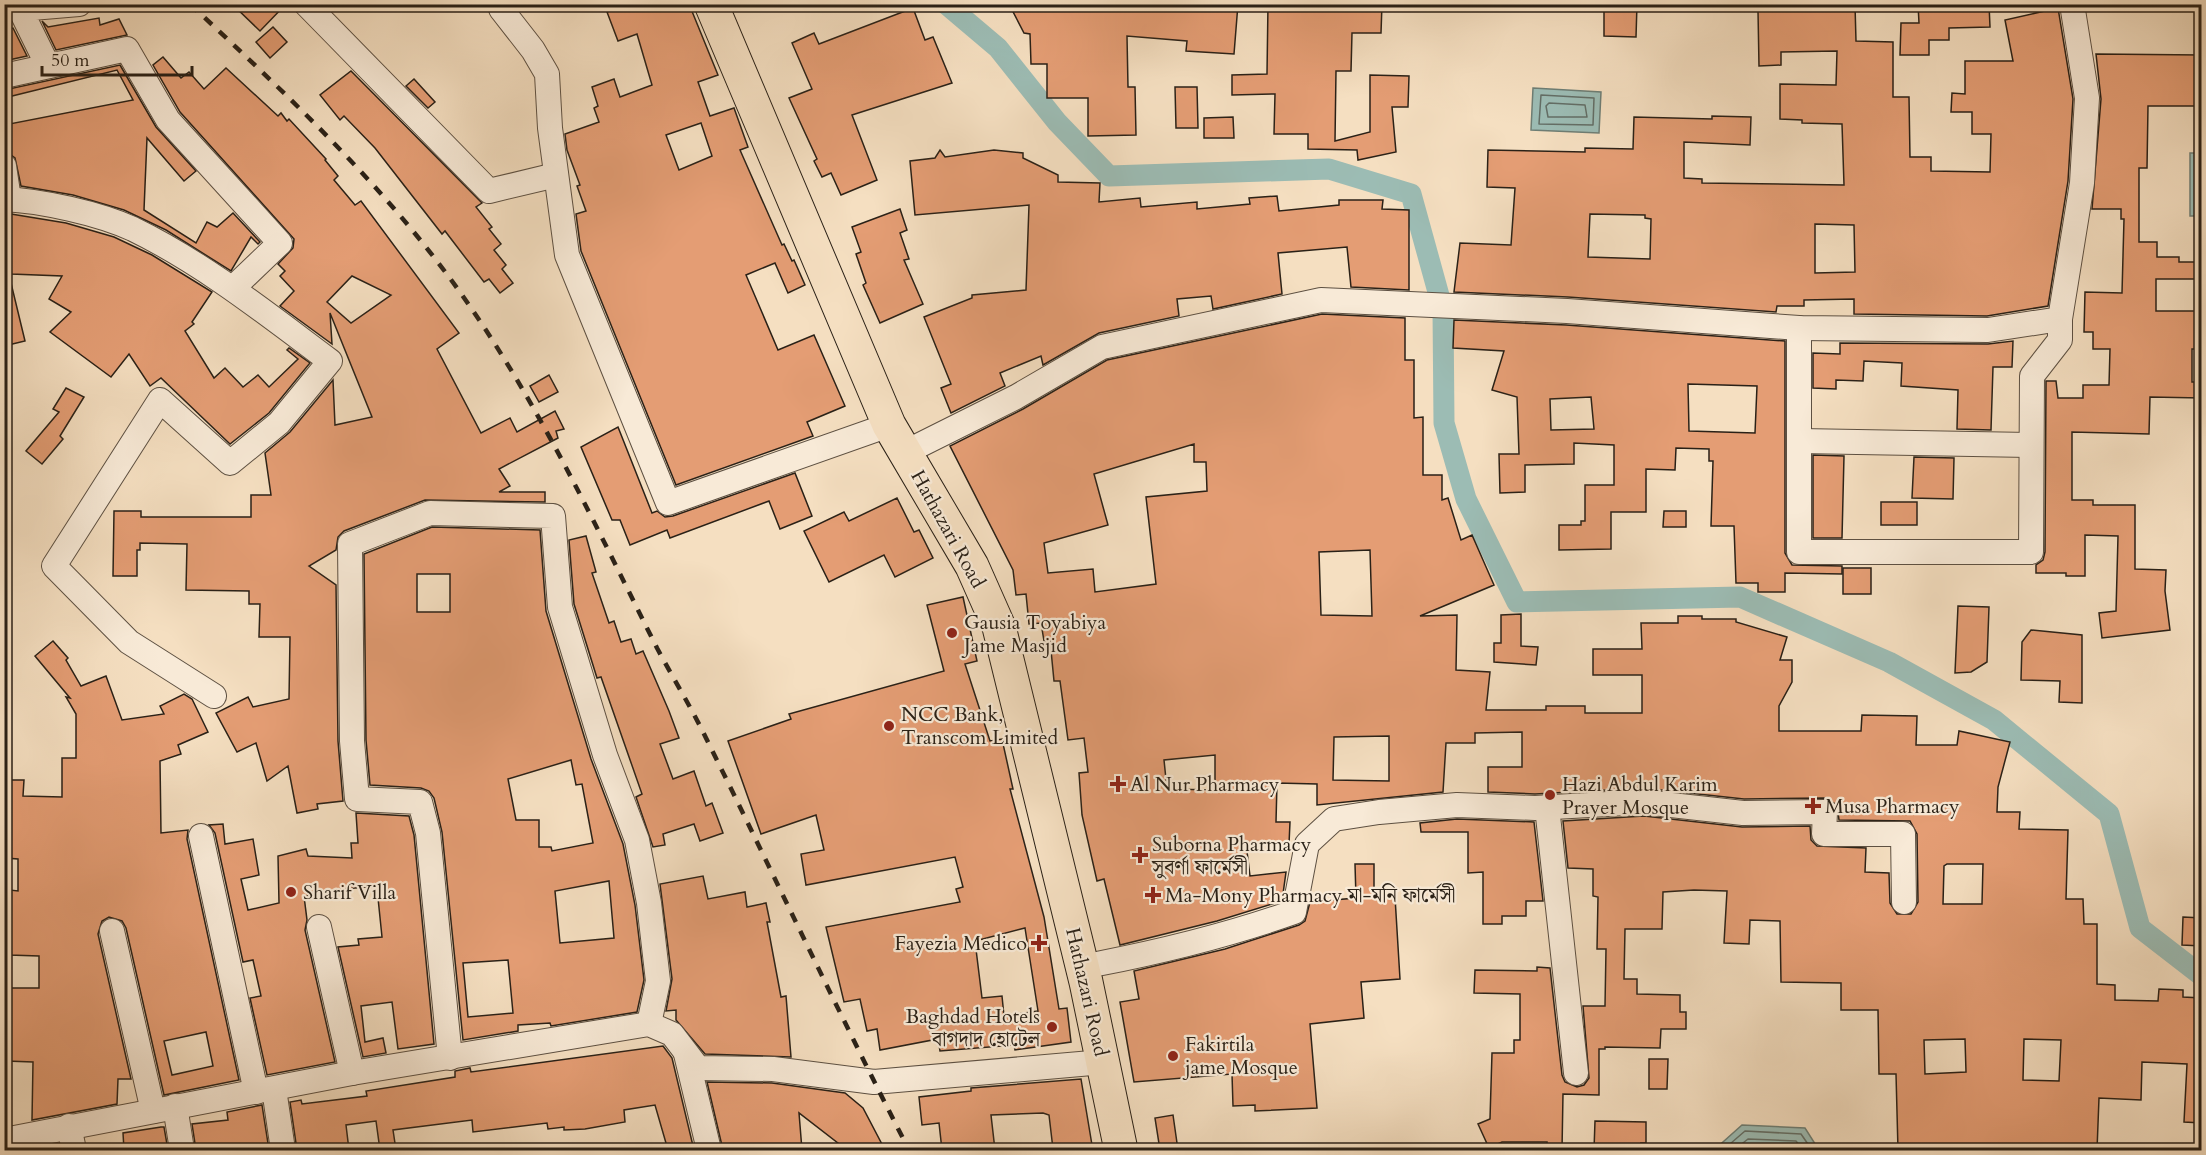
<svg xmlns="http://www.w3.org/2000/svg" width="2206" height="1155" viewBox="0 0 2206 1155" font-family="Cardo,'Noto Serif Bengali',serif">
<rect width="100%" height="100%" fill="#f5dfc1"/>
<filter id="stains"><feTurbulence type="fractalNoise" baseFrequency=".00333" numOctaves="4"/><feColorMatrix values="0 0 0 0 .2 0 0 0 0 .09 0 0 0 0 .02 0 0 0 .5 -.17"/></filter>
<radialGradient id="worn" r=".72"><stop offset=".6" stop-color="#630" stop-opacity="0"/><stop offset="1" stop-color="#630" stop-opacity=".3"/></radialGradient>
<!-- water -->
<g fill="#9cbcb4" stroke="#6e7e75" stroke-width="1.5">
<polygon points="1533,88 1601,92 1599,133 1531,130"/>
<rect x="2190" y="153" width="11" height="63"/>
<polygon points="1742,1125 1805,1128 1819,1150 1714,1150"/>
</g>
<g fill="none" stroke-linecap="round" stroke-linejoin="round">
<!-- shore -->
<g stroke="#636e66" stroke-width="1.5">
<polygon points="1541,95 1594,98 1593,125 1539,124"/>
<polygon points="1549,103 1585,105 1587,117 1548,117 1546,106"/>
<polyline points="1723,1150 1745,1131 1801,1134 1812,1150"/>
<polyline points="1734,1150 1748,1139 1796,1141 1803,1150"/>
</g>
<!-- canal -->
<polyline stroke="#9cbcb4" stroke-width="21" points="946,4 998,48 1057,122 1109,176 1329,169 1411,194 1443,310 1444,423 1466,499 1517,602 1740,597 1889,662 1994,720 2109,814 2140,928 2202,976"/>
</g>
<!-- building -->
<g fill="#e49d74" stroke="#2a2117" stroke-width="1.5" fill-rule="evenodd">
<polygon points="232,4 286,4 260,31"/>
<path d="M628,4H689L718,75L698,82L710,116L734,108L748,147L740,150L782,245L784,244L792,261L794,260L805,285L788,293L775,263L746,275L778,350L814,335L845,406L807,422L813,436L676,485L581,251L576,214L586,211L577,186L580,185L567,150L565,134L599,122L594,108L598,106L592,87L614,79L620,97L652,85L637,34L618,41L607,12ZM701,123L712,156L679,170L666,135Z"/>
<polygon points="1009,4 1132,4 1204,10 1204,4 1238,4 1234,54 1186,51 1187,41 1127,36 1128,87 1135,87 1136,135 1088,136 1088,98 1047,98 1047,64 1031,64 1030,34 1024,33"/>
<polygon points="1268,4 1382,4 1381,33 1352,33 1351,71 1336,71 1335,141 1370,132 1370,75 1409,76 1408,107 1392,107 1396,152 1358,160 1357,150 1308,149 1308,134 1274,134 1275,94 1232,95 1232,75 1267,74"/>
<polygon points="1604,4 1637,4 1636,37 1604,36"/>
<polygon points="1918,4 1989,4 1990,27 1949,28 1949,40 1929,40 1929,55 1900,55 1901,23 1919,23"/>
<path d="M1830,5H1855L1856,41L1893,42V97H1909L1910,157H1931V171L1990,172L1991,134H1972V112H1951L1952,93L1965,94V61H2013L2005,20L2058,8L2073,99L2068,181L2048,306L1987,316L1854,314V299L1804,300V306H1777L1776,312L1568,297L1454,292L1460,243L1511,245L1515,188L1487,187L1488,150L1585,152V148L1633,149L1634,117L1712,119V116L1751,117L1750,145L1684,142V178L1702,179V183L1844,185L1842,124L1802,123V120L1780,119V84L1836,85L1837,51L1781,52V65L1759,66L1758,11L1830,9ZM1590,214L1645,215V218L1651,219L1650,259L1588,257ZM1815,224L1854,225L1855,272L1815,273Z"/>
<polygon points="913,8 925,40 933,37 952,83 852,115 877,180 841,195 831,173 822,177 814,161 817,159 789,98 812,89 792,43 814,33 819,44"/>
<polygon points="99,18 100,25 119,19 127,35 56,50 42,21 48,27"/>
<polygon points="273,27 287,42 270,58 256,42"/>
<polygon points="13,28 27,56 4,61 4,30"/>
<polygon points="2096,54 2202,55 2201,106 2148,106 2147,168 2139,168 2139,242 2157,242 2157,257 2179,257 2179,262 2202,262 2202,279 2156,279 2156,311 2202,311 2202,349 2192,349 2192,382 2202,382 2202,398 2150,397 2149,434 2072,432 2072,500 2093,500 2093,505 2135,505 2135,569 2166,570 2165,591 2170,630 2102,638 2099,613 2116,611 2118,536 2085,535 2085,576 2066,576 2066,573 2036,573 2036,565 2043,560 2045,552 2046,381 2056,381 2058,398 2083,398 2083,385 2109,385 2110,349 2093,349 2093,332 2084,332 2085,292 2122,293 2124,219 2121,219 2121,209 2092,209 2101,99"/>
<path d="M163,57L181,78L189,72L204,89L226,68L278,116L281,113L287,121L289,119L326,159L325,160L338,176L334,180L355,205L361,201L459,333L437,349L481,433L510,418L517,432L555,411L564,429L556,431L558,438L499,469L510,486L499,492H545V502L425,500L344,531L338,537L336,550L309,566L336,585L338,741L343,801L317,804L318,809L297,813L288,766L267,781L256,743L237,752L216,713L248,697L253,707L289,699L290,637H259L260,604H249V591L186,590L187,544L140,543V550H137V576H113L114,511H141V517H251V495H271L265,453L290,432L333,380L335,425L372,417L330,313L332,344L280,306L294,291L280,276L285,271L278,264L293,248L294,239L180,112L153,65ZM352,276L391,295L351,323L327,302Z"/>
<polygon points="120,65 156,127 196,171 184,181 147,138 144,210 196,243 207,222 217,227 233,213 260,242 258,244 251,237 231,271 166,230 124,210 73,195 21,186 15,158 7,152 4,125 133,100 117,70 4,98 4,90"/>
<polygon points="351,71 482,203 476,207 492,227 489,229 501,244 494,250 506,265 502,269 513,283 500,293 489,279 484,282 445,231 442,234 375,148 344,116 340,120 320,95"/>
<polygon points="414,79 435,102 428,108 406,86"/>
<polygon points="1175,87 1197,87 1198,128 1176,128"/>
<polygon points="1233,117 1234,138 1204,138 1204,118"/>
<polygon points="940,150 945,157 994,150 1023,153 1023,158 1058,175 1058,182 1100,183 1099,202 1140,198 1141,207 1197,202 1197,209 1250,204 1249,198 1277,196 1279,211 1339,205 1339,200 1383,200 1382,209 1409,210 1409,290 1351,287 1347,247 1278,253 1282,294 1213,309 1211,296 1177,299 1179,316 1099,333 1043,365 1041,356 1000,373 1005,386 951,413 941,388 951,384 924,317 972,298 972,295 1026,290 1029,205 915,215 910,161 935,158"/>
<polygon points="900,209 907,230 900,233 909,259 904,260 923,304 880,323 863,285 866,283 856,254 861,252 852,227"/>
<polygon points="11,214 66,223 114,237 152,255 212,292 192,322 194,324 185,331 214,378 225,368 243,387 258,375 269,387 298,359 287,350 289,348 310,363 269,413 230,444 161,378 150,386 129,354 111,377 50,332 71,312 49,299 62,276 11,274 5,241 10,241"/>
<polygon points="4,283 11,283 25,341 4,346"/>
<path d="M1322,314L1405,318V360H1414V418L1423,417V475H1442V500L1448,498L1461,540L1472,535L1494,585L1420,616L1457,615L1456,670L1490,672L1486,710H1546V706H1585V713H1642V675H1593V649H1642L1641,623H1678V616H1702V619H1736V622L1787,637L1780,660H1792V682L1779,706V731H1861L1862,715L1917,716L1916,745H1957L1959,731L2010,742L1998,787L1997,812H2020L2019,829L2068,830L2066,899H2083L2084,924H2097V984L2115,985V1000L2158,1001L2159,989L2183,990V997L2202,998V1123L2184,1122L2187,1064L2142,1062L2141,1100L2099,1098L2097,1150H1898L1896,1074H1879L1878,1010H1841V983L1781,982L1780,921L1750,920L1749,944L1724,943L1727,891L1694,890L1663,892L1662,929H1625L1624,979H1637V994L1680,995V1012H1686V1029H1661L1660,1048L1605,1047V1049H1599V1095L1563,1094L1562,1150H1547V1142H1502L1489,1148L1478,1124L1490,1119L1492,1053H1514V1040H1520V994L1474,993L1475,970L1537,971V967L1550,968L1562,1075L1565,1082L1577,1087L1584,1085L1589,1078L1583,1006H1605L1606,949H1597L1598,897L1593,896V869L1568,868L1563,821L1644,816L1742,827L1810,826L1811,840L1817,846L1866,848L1865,872L1889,873L1890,903L1897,914H1911L1918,902L1917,834L1910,821L1839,820L1837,805L1825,798L1744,799L1643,788L1535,794L1488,792V767H1522V732L1475,733V743H1446L1443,792L1317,805V784L1277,783L1276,822H1290L1289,844L1246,843L1250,876L1286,872L1282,901L1217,921L1120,945L1104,879L1097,881L1082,815L1079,773L1088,772L1084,738L1068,740L1060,681H1054L1050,640L1044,641L1041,623L1029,624L1026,594L1016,595L1013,570L950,446L1023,409L1107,360ZM1194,444V462H1206L1207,491L1146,497L1156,584L1095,592L1093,569L1048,573L1044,543L1108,525L1094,474ZM1370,550L1372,616L1321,615L1319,552ZM1389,736V781L1333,780L1334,737ZM1215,755V790L1167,789L1164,760ZM1947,864H1983L1982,904H1943L1944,866ZM1965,1039L1966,1072L1925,1074L1924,1040ZM2024,1039L2061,1040L2059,1081L2023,1080Z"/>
<path d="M1454,320L1566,325L1785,341V553L1792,565L1842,566V574L1785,573V592H1758V583H1736L1734,526H1711L1713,461H1709V449L1676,448L1675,470L1646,469V512H1611V549L1559,550V525H1581V521H1585V485H1614V445L1574,443V464L1525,465V492L1500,493L1499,454H1519L1517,397L1492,390L1504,351L1453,348ZM1688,384L1757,386L1755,433L1689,431ZM1591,397L1594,429L1551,430L1550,399Z"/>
<polygon points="2013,341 2012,367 1993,367 1991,430 1957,429 1958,390 1901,386 1902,363 1864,361 1863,381 1836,380 1836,389 1813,388 1813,353 1840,354 1840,343 1988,344"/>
<polygon points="549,375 558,392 539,402 530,386"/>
<polygon points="66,388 84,397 60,436 63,439 42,464 26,451 59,412 53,409"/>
<polygon points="618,427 652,513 657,511 665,517 673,516 795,473 812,516 780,529 769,501 670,538 667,530 630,545 620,520 612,520 581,447"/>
<polygon points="1813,455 1844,456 1842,538 1813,538"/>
<polygon points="1914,457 1954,458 1953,499 1912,498"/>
<polygon points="897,498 914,532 919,530 933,558 895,577 884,555 829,582 804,531 844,512 849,521"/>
<rect x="1881" y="502" width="36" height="23"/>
<polygon points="1664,511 1686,511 1686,527 1663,527"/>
<path d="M432,527L540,530L546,611L591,759L623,844L635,905L644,980L637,1012L551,1026L550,1023L518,1025V1031L463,1040L442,832L434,798L429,791L421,788L370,785L366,740L364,554ZM417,574H450V612H417ZM571,760L576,785L582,784L593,843L552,851L551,847H539V820H516L508,779ZM609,881L614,938L560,943L555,891ZM508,960L513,1013L468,1017L463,963Z"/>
<polygon points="586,536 596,572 592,573 609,623 614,621 621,642 631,639 636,654 643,651 669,711 679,738 660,744 673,779 694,771 706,806 712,803 723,833 700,841 694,824 663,834 665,845 653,847 636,797 642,794 601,677 597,678 574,604 569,540"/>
<rect x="1843" y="568" width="28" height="26"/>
<path d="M963,597L977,661L965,664L990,741L1002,739L1013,789H1010L1044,917L1059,1009L1067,1008L1071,1042L1015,1050L1014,1045L940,1051L938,1039L880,1050L877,1029L867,1031L860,999L844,1002L826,927L960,902L956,889L963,887L955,857L806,885L801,854L824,850L816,815L761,834L728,741L791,719L789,714L944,671L927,605ZM1025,928L1038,1011L1004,1016L1002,996L982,998L975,941Z"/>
<polygon points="1958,606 1989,607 1987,662 1971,672 1955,673"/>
<polygon points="1521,614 1521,646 1538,647 1536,665 1494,662 1494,643 1501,643 1501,615"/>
<polygon points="2031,630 2082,635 2082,703 2059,702 2060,681 2021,680 2022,642"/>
<path d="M53,641L68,658L66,660L81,686L106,676L122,720L164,714L160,706L184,694L192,699L208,732L178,745L181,754L160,761L161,833L188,830L187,839L239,1080L164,1095L126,928L122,921L109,917L102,921L98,934L131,1079H118L117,1104L32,1120L33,1062L6,1061L4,1052V988H39V956L9,955L10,890L18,891V859L5,858L6,780H24L23,796L62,797V758H76V714L66,697L70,698L35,656ZM206,1032L213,1066L172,1075L164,1041Z"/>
<polygon points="356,813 409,816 414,835 434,1044 398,1049 392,1002 361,1006 365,1042 383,1038 386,1053 363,1057 338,947 359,945 358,939 382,937 378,898 376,886 334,890 334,896 304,896 307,920 305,930 335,1062 267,1075 250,998 261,996 253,960 243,962 215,833 209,825 223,824 225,844 253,839 259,875 241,879 248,910 279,903 278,856 306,849 308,856 352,858 351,843 358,843"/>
<polygon points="1457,819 1534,822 1543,901 1526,901 1526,916 1502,916 1502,924 1483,924 1483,872 1468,873 1468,832 1421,832 1420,823"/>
<polygon points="1355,864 1374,864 1374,898 1395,897 1400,979 1361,982 1364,1018 1310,1024 1317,1108 1255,1111 1255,1105 1233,1106 1232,1074 1134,1082 1120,1002 1139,999 1134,971 1225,949 1299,925 1305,921 1310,902 1356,898"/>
<polygon points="703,876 708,899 745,892 747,907 766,903 770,922 767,922 781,997 786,996 791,1057 705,1054 676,1020 676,1010 666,1011 672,979 660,884"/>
<polygon points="2183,917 2202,918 2202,946 2182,945"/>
<polygon points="663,1046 672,1058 694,1150 668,1150 655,1105 624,1110 625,1122 585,1129 564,1130 564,1127 548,1129 547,1123 473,1132 472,1120 393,1130 396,1150 380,1150 376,1121 346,1125 349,1150 297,1150 290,1102 301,1100 302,1104 367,1096 366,1091 455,1077 455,1071 470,1068 471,1072"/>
<polygon points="1649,1059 1668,1059 1667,1089 1649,1089"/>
<polygon points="1081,1079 1092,1145 1053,1149 1049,1115 1043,1113 991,1115 995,1150 942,1150 939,1123 922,1125 919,1097 971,1091 971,1088"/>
<polygon points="707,1082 772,1083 845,1093 863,1108 885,1150 847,1150 799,1113 802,1150 723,1150"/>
<polygon points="262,1105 269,1150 196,1150 192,1124 228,1120 227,1112"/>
<polygon points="1173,1115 1178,1150 1160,1150 1155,1118"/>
<polygon points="1595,1121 1646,1122 1646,1143 1641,1143 1642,1150 1594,1150"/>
<polygon points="161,1127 164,1127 168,1150 124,1150 123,1133"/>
</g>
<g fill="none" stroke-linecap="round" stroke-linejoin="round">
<!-- minor casing -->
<g stroke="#5d5042" stroke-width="26">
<g id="minor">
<polyline points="306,4 489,191 556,175"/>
<polyline points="500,4 501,9 533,50 547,74 550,128 567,255 668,503 889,425"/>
<polyline points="48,66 20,9 79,4"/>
<polyline points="4,76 127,49 168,120 280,243 233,288"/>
<polyline points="4,166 9,199"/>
<path d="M4,199C42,201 98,213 133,229C203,263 267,314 330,361L279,423L230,463L160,400L54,566L129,642L214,696"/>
<polyline points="1799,328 1799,552 2031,552 2032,376 2060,340 2060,319"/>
<polyline points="1800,441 2030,445"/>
<polyline points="918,446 1016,397 1102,347 1321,300 1567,311 1799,328 1988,330 2060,319 2082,183 2087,98 2072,4"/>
<polyline points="1547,807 1576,1073"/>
<polyline points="201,836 256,1092"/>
<polyline points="319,927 352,1073"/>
<polyline points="112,931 153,1111"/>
<path d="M1097,964C1164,951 1229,935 1294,912L1307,844L1334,819L1379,812L1457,805L1535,808L1644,802L1743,813L1825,812L1824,834H1903L1904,902"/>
<polyline points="686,1054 709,1150"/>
<polyline points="450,1058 428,833 420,802 357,799 352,741 350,544 430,513 553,516 560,607 605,755 637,840 649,903 658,981 649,1024"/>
<polyline points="274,1089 283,1150"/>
<polyline points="175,1106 182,1150"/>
<polyline points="69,1126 74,1150"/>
<polyline points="4,1140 352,1073 649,1024 672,1034 698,1068 773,1069 874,1082 1103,1062"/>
</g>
</g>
<!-- trunk casing -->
<g stroke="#2a2117" stroke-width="35">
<polyline id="trunk" points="711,4 889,425 972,566 999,627 1086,982 1121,1150"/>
</g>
<!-- minor -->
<use href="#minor" stroke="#f8ead7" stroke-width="24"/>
<!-- trunk -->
<use href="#trunk" stroke="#f5dfc1" stroke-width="33"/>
<!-- rail -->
<path stroke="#2a2117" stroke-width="4.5" stroke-dasharray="10 10" stroke-linecap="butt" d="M190,4C282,90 374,176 449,277C534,392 593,521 657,648C673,678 691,707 706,738C774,875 839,1014 909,1150"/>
</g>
<!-- markers -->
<g fill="#8f2418" stroke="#f8ead7" stroke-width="2">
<circle cx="952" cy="633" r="6"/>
<circle cx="889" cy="726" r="6"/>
<path d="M1115 775h6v6h6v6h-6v6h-6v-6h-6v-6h6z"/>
<circle cx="1550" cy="795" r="6"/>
<path d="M1810 797h6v6h6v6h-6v6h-6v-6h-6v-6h6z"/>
<path d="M1137 846h6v6h6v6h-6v6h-6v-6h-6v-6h6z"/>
<circle cx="291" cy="892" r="6"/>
<path d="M1150 886h6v6h6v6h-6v6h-6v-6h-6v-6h6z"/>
<path d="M1036 934h6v6h6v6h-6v6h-6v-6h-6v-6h6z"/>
<circle cx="1052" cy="1027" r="6"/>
<circle cx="1173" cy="1056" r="6"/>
</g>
<g text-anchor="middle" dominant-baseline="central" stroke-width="4.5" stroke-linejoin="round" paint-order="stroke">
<!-- street labels -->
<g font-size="20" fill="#2a2117" stroke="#f8ead7">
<text transform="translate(948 529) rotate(61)">Hathazari Road</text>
<text transform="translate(1087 992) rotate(77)">Hathazari Road</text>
</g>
<!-- poi labels -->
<g font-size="20" fill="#2a2117" stroke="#f8ead7" text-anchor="start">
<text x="964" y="622">Gausia Toyabiya<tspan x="964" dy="23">Jame Masjid</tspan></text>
<text x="901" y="714">NCC Bank,<tspan x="901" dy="23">Transcom Limited</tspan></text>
<text x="1130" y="784">Al Nur Pharmacy</text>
<text x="1562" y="784">Hazi Abdul Karim<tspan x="1562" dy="23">Prayer Mosque</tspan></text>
<text x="1825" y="806">Musa Pharmacy</text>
<text x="1152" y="844">Suborna Pharmacy<tspan x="1152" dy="23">সুবর্ণা ফার্মেসী</tspan></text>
<text x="303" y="892">Sharif Villa</text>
<text x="1165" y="895">Ma-Mony Pharmacy মা-মনি ফার্মেসী</text>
<text x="1027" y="943" text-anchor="end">Fayezia Medico</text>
<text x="1040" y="1016" text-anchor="end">Baghdad Hotels<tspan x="1040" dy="23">বাগদাদ হোটেল</tspan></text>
<text x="1185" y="1044">Fakirtila<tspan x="1185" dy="23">jame Mosque</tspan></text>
</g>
</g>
<!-- margin -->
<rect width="2206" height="1155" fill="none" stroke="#f5dfc1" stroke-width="24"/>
<rect x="6" y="6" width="2194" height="1143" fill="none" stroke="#2a2117" stroke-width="3"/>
<rect x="12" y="12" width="2182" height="1131" fill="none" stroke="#2a2117" stroke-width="1.5"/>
<!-- scale -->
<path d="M42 66v9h150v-9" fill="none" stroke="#2a2117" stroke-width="3"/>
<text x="51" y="66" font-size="18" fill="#2a2117" stroke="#f8ead7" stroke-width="4.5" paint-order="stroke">50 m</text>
<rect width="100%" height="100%" filter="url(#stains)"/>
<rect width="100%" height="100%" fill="url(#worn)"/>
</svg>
